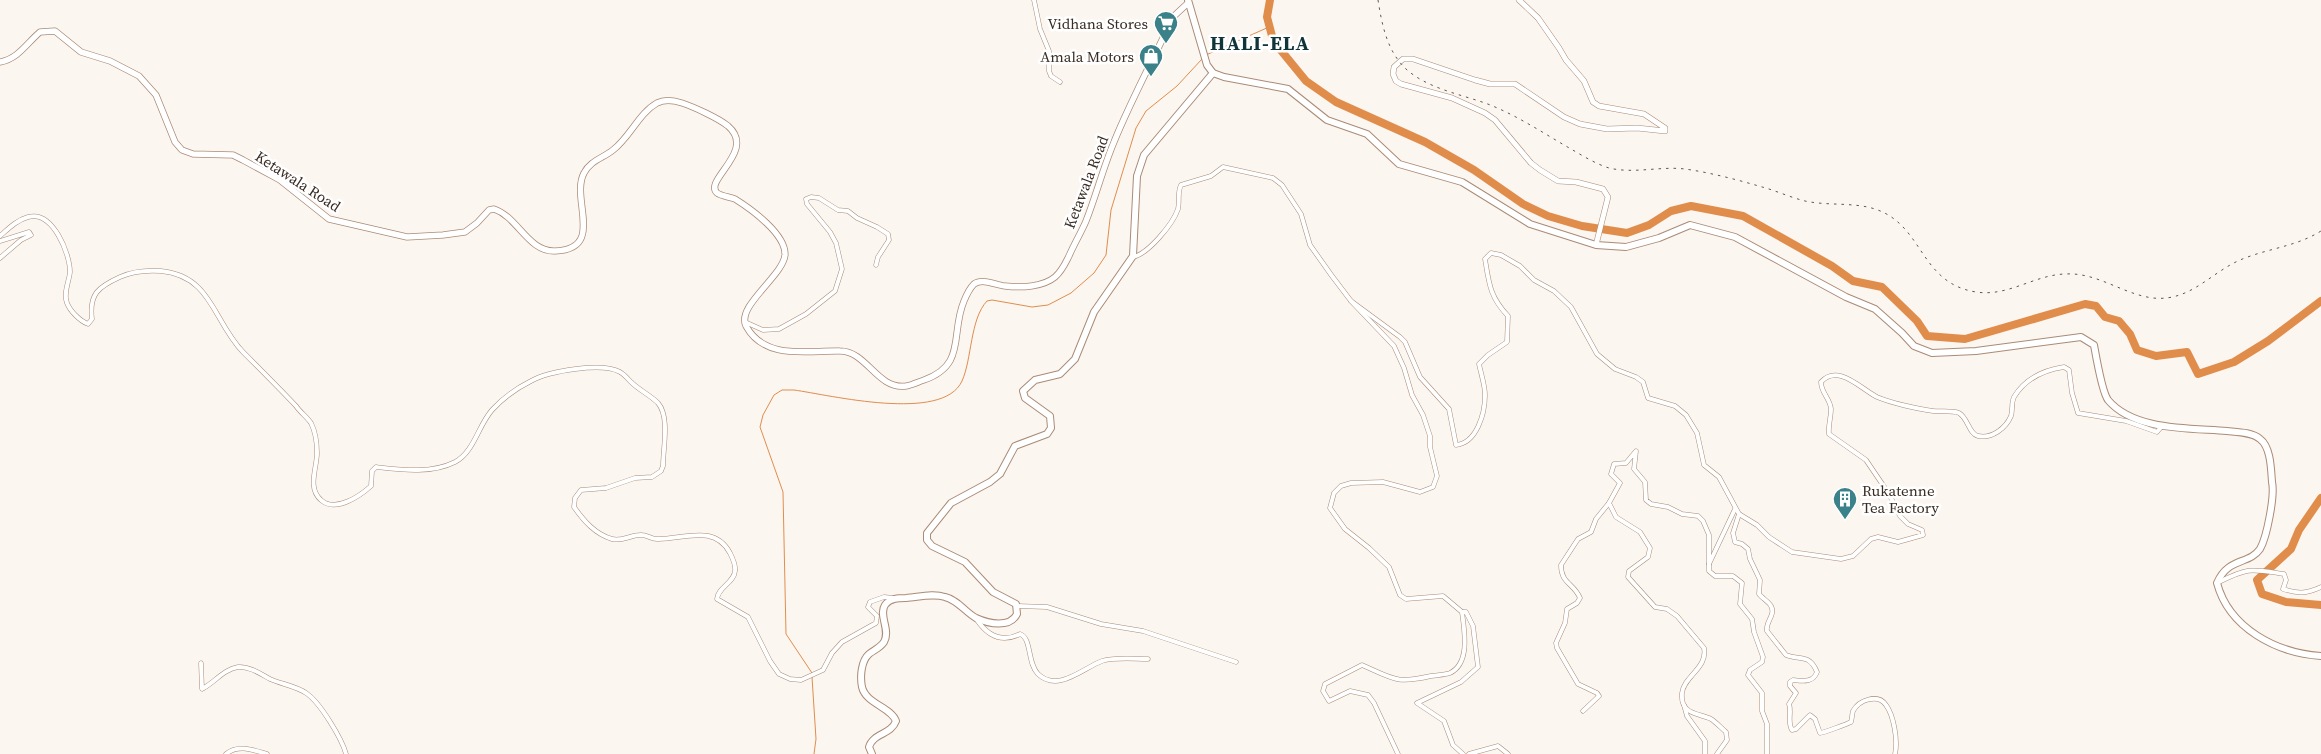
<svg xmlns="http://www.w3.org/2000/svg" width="2321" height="754" viewBox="0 0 2321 754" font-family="'Source Serif 4',serif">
<rect width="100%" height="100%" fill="#fcf6f1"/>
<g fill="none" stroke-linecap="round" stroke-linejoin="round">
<!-- stream -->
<g stroke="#e08d4c" stroke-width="1">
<polyline points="1206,55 1269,27"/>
<path d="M812,673L786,634L783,492L760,427L763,415L774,395L782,390H794C830,395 943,423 962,381C972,359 970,319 987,301L992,300L1032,307L1048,305L1071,293L1094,273L1106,255L1111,210L1136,128L1146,111L1177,86L1202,59"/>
<polyline points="812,677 816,739 814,754"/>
</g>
<!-- river -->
<g stroke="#e08d4c" stroke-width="8">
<polyline points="1270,0 1267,17 1272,36 1279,48 1306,81 1336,102 1425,142 1474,170 1523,204 1548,216 1582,226 1627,233 1649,225 1671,211 1691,206 1743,216 1832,266 1853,281 1882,287 1917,321 1927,336 1965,339 2085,304 2096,306 2105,317 2119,321 2130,334 2137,350 2156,356 2187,352 2198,374 2234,362 2268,341 2321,301"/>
<polyline points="2321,498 2299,530 2291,549 2257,580 2262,594 2286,602 2321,605"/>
</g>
<!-- street casing -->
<g stroke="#a98b76" stroke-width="5">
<g id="street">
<polyline points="1034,0 1040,29 1049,51 1049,71 1051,76 1060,82"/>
<path d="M0,236C9,228 17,220 28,217C53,210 70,254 70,272C69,282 63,293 67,303C70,311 80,321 88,324L92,319C89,294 98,287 120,277C133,271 146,270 161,271C212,276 213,321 243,352C261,370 279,388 296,406C300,412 307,417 311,423C315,431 317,444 317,453C317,468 307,488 321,500C335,513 360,496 371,486L372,471L376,467C402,470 431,474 455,462C474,452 478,426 492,410C502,399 517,388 531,381C549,371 602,362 620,372C624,374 628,379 631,382C639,390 650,395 658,403C670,417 663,448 663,466L661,471L652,477L635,478L606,488L581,490L575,498L574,507C584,521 595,534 612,539C623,542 632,534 642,535C647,535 651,539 657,539C682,540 714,523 730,553C732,557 736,565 735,571C734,583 718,587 717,599L748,617L770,661L779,674L790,679L801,680L823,670L832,653L842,642L876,623L877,616L868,607L870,602L884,597L894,598"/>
<polyline points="0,241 29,232 31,235 21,240 0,258"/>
<path d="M1133,257C1148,254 1173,224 1178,209C1180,200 1177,193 1181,185L1211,176L1223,167L1273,178L1282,185L1301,214L1310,245L1332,276L1351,301L1394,346L1404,368L1412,395L1423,415L1430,436V447L1437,476L1433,487L1420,492L1383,482L1351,483L1341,486L1334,493L1330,508L1345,529L1369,548L1389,567L1400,595L1406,599L1443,596L1462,612C1464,629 1471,663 1450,673C1445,675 1437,675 1431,676C1396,684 1394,679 1362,665L1325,684L1323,691L1329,701L1350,691L1368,695L1374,703L1398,754"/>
<path d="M1351,301L1400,337L1405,342L1420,377L1449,409L1456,445C1477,443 1485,413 1485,395C1485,385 1481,374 1479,364L1488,355L1507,342L1508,316C1490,297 1489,284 1485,259L1491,253L1501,255L1520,266L1534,280L1554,291L1571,307L1597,354L1615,369L1636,377L1643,382L1648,398L1675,406L1686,415L1697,433L1704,465L1719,477L1739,514L1757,525L1769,537L1792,552L1841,559L1853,556L1871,539L1878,537L1898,542L1923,535L1922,530L1908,524L1900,516L1889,494L1866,460L1829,434C1828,425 1831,418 1831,409C1830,398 1821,393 1821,382C1838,363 1861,389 1877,397C1891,403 1918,409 1933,411C1940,412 1952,410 1959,413C1968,418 1969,434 1978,436C1992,439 2006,428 2011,416C2013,410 2011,403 2014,397C2025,379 2044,370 2064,367L2069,370L2072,393L2078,413L2126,421L2157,432L2162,426"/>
<polyline points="745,322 763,330 779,329 806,314 835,291 842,269 836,243 830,232 807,204 806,199 811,197 819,198 838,210 848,211 857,218 877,227 888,234 889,240 878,257 876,265"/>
<polyline points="1735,509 1709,564 1709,571 1715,576 1733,576 1742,583 1740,604 1752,619 1754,632 1763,657 1762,662 1750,670 1748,675 1762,693 1762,711 1767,724 1767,754"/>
<path d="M1739,514L1733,533L1735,542L1742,544L1748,549L1750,559L1760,580L1759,594C1762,598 1769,602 1771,606C1776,615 1765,622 1767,631L1786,655C1800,661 1809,653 1817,672C1813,683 1803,681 1793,680L1790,682V686L1796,693L1789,704C1792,712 1787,722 1792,730L1796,729L1810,715L1815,719L1820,733C1823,733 1847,724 1851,722C1852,719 1852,714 1853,711C1859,700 1878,693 1886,705C1894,716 1898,741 1895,754"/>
<path d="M1709,564V535L1703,521L1698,516L1682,514L1668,507L1651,504L1646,500L1645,482L1634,469L1636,451L1626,463L1614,464L1611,474L1620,483L1609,503L1616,517L1640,532L1650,548L1648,557L1629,571L1628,577L1655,607L1667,609L1677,616L1704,648C1708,668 1684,676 1682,693C1680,715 1699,713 1711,719C1716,722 1721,728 1726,732L1727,740L1717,754"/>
<path d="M2219,582C2249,567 2251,569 2284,574L2286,580L2283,589C2298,594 2306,594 2321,587"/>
<polyline points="1017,606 1047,607 1101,624 1143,631 1236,662"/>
<polyline points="1462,612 1466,612 1473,626 1478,667 1461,682 1417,703 1444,721 1453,745 1463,754"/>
<path d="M977,620C988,636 1002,643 1020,634C1032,638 1027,663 1038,674C1058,693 1083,668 1102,661C1114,657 1134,659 1148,659"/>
<path d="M201,663L202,689C214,683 224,669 238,667C249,666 261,674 270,679C281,684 296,686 306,693C320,702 342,739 346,754"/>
<polyline points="1684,705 1687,716 1705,741 1705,754"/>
<path d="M1583,711L1599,696L1597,693L1578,684L1557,648L1556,643L1565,623L1567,609L1577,603L1580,598C1574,583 1561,584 1561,565L1578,539L1591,532L1596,519L1609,503"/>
<path d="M226,754C238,744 253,750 267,754"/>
<polyline points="1469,754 1498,746 1508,754"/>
</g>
</g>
<!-- secondary casing -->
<g stroke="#a98b76" stroke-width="6">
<polyline id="secondary" points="1519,0 1538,18 1559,48 1566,60 1584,81 1593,102 1599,106 1644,114 1665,128 1665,131 1637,128 1607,129 1580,124 1564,117 1515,84 1490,84 1475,80 1413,59 1403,59 1394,67 1393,74 1396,81 1401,84 1452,98 1485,113 1495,120 1531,163 1540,170 1558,181 1576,182 1603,189 1608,197 1596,245"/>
</g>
<!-- primary casing -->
<g stroke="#a98b76" stroke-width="7">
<path id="primary" d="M0,62C18,59 27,43 40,32L55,31L81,52L110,61L139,76L156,95L175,142L182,150L193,154L233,155L243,160L280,180L329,219L407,237L443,235L465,232L477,223L489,210L494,209C518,217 528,252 555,251C606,249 570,199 584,173C590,161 603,158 613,150C630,137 639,113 657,103C665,99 673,100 682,103C694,107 718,118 728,126C757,151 703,180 717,193C721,196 730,197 735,199C751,209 786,234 785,255C783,276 736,306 746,326C765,361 809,350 840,351C867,351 877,390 906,386C912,385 918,382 924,380C967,365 950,334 964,301C966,296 970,288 974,284C983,278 996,285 1005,286C1021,288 1043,287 1055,277C1062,271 1065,264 1069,256C1074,244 1081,233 1086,221C1096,196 1103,168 1114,142C1129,105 1148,69 1166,32L1174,16L1188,3"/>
</g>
<!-- highway casing -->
<g stroke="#a98b76" stroke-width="8">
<g id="highway">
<path d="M1188,0L1207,65L1213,73L1224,77L1288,89L1327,120L1367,134L1399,164L1462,182L1530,224L1596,245L1626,247L1659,238L1690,225L1735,237L1846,297L1875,309L1902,333L1914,346L1932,353L1976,351L2081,337L2094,345C2096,356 2102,392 2108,400C2134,431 2191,428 2227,431C2237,432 2252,432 2260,439C2271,447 2271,470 2272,482C2275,495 2267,537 2260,549C2249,565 2228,557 2217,583C2229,628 2276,653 2321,656"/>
<path d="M872,754L869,747C873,733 891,735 896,721C891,707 866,704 862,687C860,677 861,661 869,654C874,650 880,648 884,642C891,630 878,615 885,605C890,598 899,598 906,598C919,597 933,593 945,597C958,600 965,612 976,618C989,624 1010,628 1017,614L1016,604L993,592L965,562L932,546L927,540V533L951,503L990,482L1000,474L1015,446L1047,434L1051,428L1050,416L1025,398L1023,391L1035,380L1060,374L1075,359L1094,312L1133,256L1137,176L1144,155L1213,73"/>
</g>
</g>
<!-- street -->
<use href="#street" stroke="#fff" stroke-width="4"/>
<!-- secondary -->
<use href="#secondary" stroke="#fff" stroke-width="5"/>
<!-- primary -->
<use href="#primary" stroke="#fff" stroke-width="5.5"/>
<!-- highway -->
<use href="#highway" stroke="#fff" stroke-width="6"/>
<!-- rail -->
<path stroke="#60554c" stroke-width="1" stroke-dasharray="2.5 5" stroke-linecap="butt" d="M1378,0C1382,25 1387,51 1406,69C1427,88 1459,94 1485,103C1515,114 1543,133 1571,149C1583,156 1596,164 1609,168C1634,174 1660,166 1685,169C1713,173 1742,181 1769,189C1781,193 1793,198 1805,201C1828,206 1853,202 1875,209C1924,225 1919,283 1976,292C2008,297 2034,275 2065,274C2097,272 2122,294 2153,298C2192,302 2212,270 2245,258C2271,248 2297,246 2321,231"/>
</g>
<!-- icons -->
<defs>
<g id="supermarket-pin" transform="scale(1.25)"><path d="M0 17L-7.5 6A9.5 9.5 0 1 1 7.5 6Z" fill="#3a818a" stroke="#fff"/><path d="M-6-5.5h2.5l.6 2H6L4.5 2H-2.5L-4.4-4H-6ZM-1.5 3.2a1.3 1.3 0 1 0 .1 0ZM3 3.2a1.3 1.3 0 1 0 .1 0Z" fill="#fff"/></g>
<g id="shop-pin" transform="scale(1.25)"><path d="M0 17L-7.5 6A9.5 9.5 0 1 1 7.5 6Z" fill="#3a818a" stroke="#fff"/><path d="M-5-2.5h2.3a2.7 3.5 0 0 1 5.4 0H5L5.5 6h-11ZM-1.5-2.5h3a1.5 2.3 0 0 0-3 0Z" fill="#fff"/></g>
<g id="building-pin" transform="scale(1.25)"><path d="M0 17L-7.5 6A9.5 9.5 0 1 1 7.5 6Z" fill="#3a818a" stroke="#fff"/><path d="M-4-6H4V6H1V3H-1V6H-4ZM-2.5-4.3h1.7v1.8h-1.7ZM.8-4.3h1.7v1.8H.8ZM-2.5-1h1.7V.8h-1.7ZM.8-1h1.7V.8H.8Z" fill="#fff"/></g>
</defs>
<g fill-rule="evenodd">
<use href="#supermarket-pin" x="1166" y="23"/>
<use href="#shop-pin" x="1151" y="56"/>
<use href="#building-pin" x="1845" y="499"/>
</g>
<g text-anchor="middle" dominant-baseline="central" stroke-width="5" stroke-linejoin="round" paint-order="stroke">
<!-- poi labels -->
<g font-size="15" fill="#392c23" stroke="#fff" text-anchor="end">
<text x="1148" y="23">Vidhana Stores</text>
<text x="1134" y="56">Amala Motors</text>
<text x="1862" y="490" text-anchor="start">Rukatenne<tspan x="1862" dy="17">Tea Factory</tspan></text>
</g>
<!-- street labels -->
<g font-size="15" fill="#392c23" stroke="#fff">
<text transform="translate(298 181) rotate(33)">Ketawala Road</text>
<text transform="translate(1086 182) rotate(-69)">Ketawala Road</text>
</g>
<!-- district labels -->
<g font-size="20" font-weight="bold" letter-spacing="1" fill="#113438" stroke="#fff">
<text x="1260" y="43">HALI-ELA</text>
</g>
</g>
</svg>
